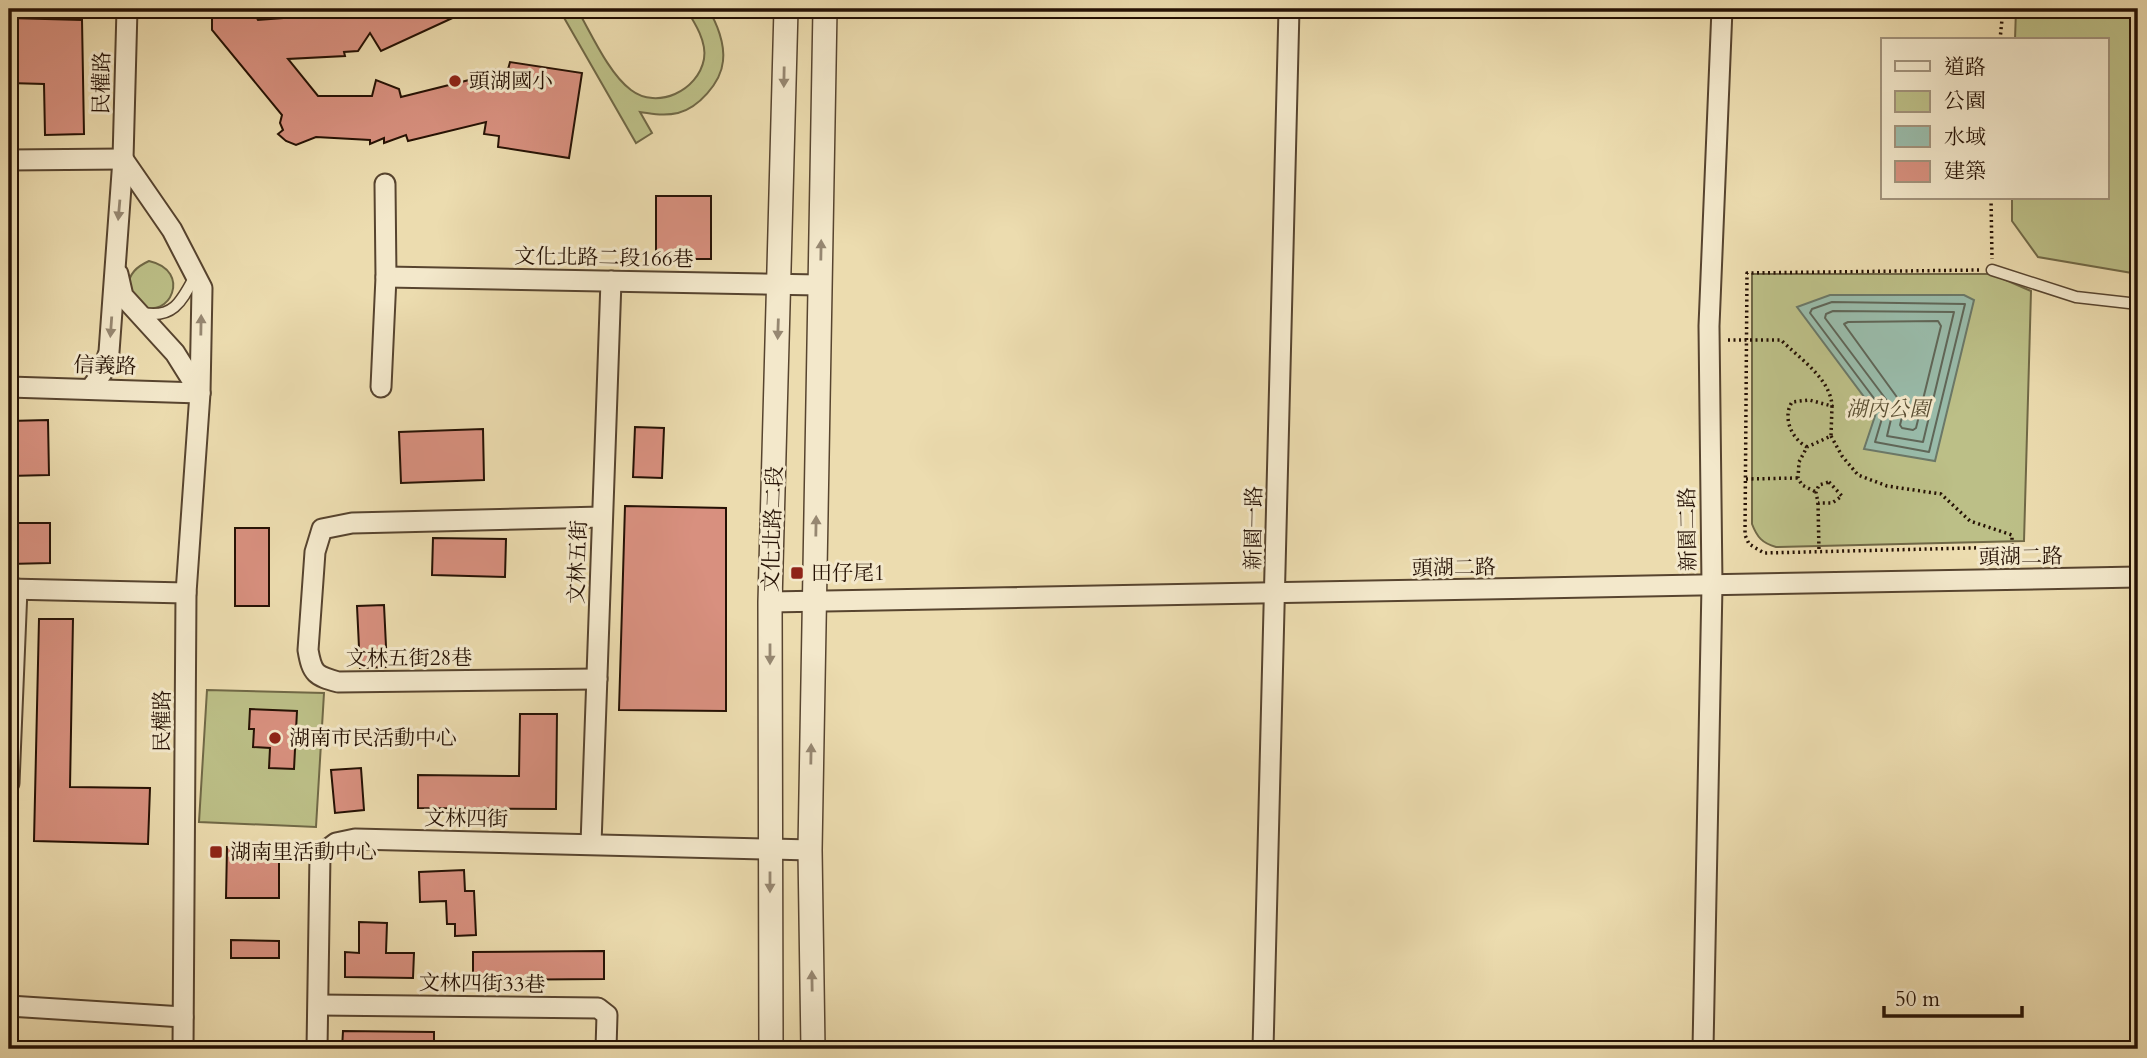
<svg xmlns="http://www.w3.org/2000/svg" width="2147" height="1058" viewBox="0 0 2147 1058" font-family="Cardo,'Noto Serif TC',serif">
<rect width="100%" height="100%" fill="#ecdcaf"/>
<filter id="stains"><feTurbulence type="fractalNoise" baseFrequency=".00286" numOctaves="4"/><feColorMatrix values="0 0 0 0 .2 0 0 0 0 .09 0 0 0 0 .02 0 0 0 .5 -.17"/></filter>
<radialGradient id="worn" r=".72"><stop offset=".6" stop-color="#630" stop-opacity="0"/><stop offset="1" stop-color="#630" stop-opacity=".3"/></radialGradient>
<!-- green -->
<g fill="#bcbf87" stroke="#706846" stroke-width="2">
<path d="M559,9H577C591,33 609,74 631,90C657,110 698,91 704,59C707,42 695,23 686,9H708C717,23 725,44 723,61C721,83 698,108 678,113C665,116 653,114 640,112L652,133L636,143Z"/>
<polygon points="2016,9 2138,9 2138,274 2038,257 2012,221 2012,198 2107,198 2107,40 2015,40"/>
<path d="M149,261C193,271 169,321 141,305C136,301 131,292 127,287C130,273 136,267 149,261Z"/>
<path d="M1752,274H1992L2031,291L2024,541L1776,547C1762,543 1757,537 1752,524Z"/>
<polygon points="207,690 324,693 316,827 199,822"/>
</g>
<!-- water -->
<polygon fill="#99bcab" stroke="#6b7868" stroke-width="2" points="1830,295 1964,295 1974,300 1935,461 1864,449 1876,413 1797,307"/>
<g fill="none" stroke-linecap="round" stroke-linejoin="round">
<!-- shore -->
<g stroke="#5f6658" stroke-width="2">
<polygon points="1832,302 1965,304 1929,452 1875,442 1883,415 1882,409 1810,313 1812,309"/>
<polygon points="1833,311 1954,312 1923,442 1887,436 1892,415 1891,406 1825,318 1826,314"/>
<polygon points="1938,321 1941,326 1916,428 1913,430 1902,428 1900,425 1903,413 1899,400 1844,324 1848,322"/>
</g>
</g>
<!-- building -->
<g fill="#d8907f" stroke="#251104" stroke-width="2">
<polygon points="212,9 252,9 258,20 363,12 370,9 472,9 381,51 370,33 358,51 344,52 345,56 288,59 318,96 372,96 376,80 399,89 401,97 481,77 493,69 507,73 510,62 582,73 569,158 498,147 499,136 484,134 486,122 408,141 406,135 384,143 384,138 370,144 370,140 316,137 296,145 286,141 278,134 283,130 280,123 282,115 212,30"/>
<polygon points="9,18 82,20 84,134 45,135 44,84 9,83"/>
<rect x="656" y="196" width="55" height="63"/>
<polygon points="48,420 49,475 9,476 9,421"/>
<polygon points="635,427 664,428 662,478 633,477"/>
<polygon points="483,429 484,480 401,483 399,432"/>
<polygon points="625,506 726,508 726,711 619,710"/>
<polygon points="9,523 50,523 50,563 9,564"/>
<rect x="235" y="528" width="34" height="78"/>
<polygon points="433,538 506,539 505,577 432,575"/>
<polygon points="384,605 387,667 360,668 357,606"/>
<polygon points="39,619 73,619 70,787 150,788 148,844 34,841"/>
<polygon points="250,709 297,711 294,769 269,768 270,748 253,747 254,729 249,729"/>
<polygon points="520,714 557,714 556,809 418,808 418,775 519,776"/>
<polygon points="361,768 364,810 335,813 331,770"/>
<polygon points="227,847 279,847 279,898 226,898"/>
<polygon points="464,870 465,891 474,891 476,935 455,936 455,924 447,924 446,901 420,902 419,872"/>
<polygon points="359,922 387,923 386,953 414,953 413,978 345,977 345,952 359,953"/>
<polygon points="231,940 279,941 279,958 231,958"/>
<polygon points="604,951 604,979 473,980 473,952"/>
<polygon points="343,1031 434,1032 434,1049 342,1049"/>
</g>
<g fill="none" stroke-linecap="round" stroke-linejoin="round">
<!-- service casing -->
<g stroke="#57442f" stroke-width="13">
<g id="service">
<polyline points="1992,270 2076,297 2138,304"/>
<path d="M143,313C174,319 182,300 195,276"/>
</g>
</g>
<!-- minor casing -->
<g stroke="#57442f" stroke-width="23">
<g id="minor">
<polyline points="123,159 172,230 202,288 200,393 186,593 183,1049"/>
<polyline points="9,160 123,159"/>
<polyline points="118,274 123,296 175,353 200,393"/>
<polyline points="386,277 820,285"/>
<polyline points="9,387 200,393"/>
<polyline points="381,387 386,277 385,184"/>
<polyline points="91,388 102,373 109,352 123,159 127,9"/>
<polyline points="9,589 186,593"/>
<polyline points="770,602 2138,577"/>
<path d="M597,679L338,682C316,676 312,674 308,650L315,552L322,529L352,523L602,517"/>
<polyline points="9,783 17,589"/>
<polyline points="591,844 611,281"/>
<polyline points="319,1005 598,1008 607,1015 606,1049"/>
<polyline points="9,1006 183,1017"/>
<polyline points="317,1049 320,855 336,843 355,839 810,850"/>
<polyline points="1263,1049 1289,9"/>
<polyline points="1703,1049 1712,585 1709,326 1722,9"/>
</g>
</g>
<!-- tertiary casing -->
<g stroke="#57442f" stroke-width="26">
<g id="tertiary">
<polyline points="771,1049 770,602 786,9"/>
<polyline points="813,1049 810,850 825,9"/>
</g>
</g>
<!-- path -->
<g stroke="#251104" stroke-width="3.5" stroke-dasharray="2 3.5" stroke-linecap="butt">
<polyline points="2000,40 2003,9"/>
<polyline points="1991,198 1992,259"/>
<polyline points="1979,270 1747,273 1745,535 1749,544 1764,553 2012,547"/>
<path d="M1728,340H1781C1799,358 1831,379 1832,406"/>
<polyline points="1831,436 1842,456 1858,475 1887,486 1941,494 1970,521 2012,535 2012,560"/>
<path d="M1807,447C1792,439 1782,418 1792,402L1809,400L1832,406L1831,436L1807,447L1799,462L1798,478L1802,485L1816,492"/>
<polyline points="1746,479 1798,478"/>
<polygon points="1829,482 1842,496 1832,503 1818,503 1816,492 1819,485"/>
<polyline points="1818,503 1819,551"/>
</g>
<!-- service -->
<use href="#service" stroke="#f3e8cb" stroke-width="10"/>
<!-- minor -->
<use href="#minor" stroke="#f3e8cb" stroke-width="19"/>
<!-- tertiary -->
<use href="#tertiary" stroke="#f3e8cb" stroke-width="23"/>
</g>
<!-- one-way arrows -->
<defs><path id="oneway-solid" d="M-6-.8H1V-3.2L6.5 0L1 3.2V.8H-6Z" transform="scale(1.75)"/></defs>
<g fill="#968771">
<use href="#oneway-solid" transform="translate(784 77) rotate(91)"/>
<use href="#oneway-solid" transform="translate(119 210) rotate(95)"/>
<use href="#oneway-solid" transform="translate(821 250) rotate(-89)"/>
<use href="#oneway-solid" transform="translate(201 325) rotate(-89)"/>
<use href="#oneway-solid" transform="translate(111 327) rotate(94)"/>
<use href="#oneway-solid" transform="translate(778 329) rotate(92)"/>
<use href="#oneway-solid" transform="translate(816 526) rotate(-89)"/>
<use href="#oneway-solid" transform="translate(770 654) rotate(90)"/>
<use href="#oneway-solid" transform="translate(811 754) rotate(-89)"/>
<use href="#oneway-solid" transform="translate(770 882) rotate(90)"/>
<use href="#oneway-solid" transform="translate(812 981) rotate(-91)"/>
</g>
<!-- markers -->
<g fill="#8f2418" stroke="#f3e8cb" stroke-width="2.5">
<circle cx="455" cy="81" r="7"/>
<rect x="790" y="566" width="14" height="14" rx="3.5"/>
<circle cx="275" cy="738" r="7"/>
<rect x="209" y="845" width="14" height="14" rx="3.5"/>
</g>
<g text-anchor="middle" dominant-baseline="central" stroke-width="6" stroke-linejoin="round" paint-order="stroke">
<!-- poi labels -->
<g font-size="21" fill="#251104" stroke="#f3e8cb" text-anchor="start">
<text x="469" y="81">頭湖國小</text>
<text x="811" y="573">田仔尾1</text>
<text x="289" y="738">湖南市民活動中心</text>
<text x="230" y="852">湖南里活動中心</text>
</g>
<!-- street labels -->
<g font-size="21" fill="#251104" stroke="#f3e8cb">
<text transform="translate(102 83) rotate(-89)">民權路</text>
<text transform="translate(604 258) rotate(1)">文化北路二段166巷</text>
<text transform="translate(105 366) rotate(2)">信義路</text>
<text transform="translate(1254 528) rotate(-89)">新園一路</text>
<text transform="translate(773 529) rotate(-88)">文化北路二段</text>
<text transform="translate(1688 529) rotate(-91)">新園二路</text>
<text transform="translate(2021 557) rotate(-1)">頭湖二路</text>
<text transform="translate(578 562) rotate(-88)">文林五街</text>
<text transform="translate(1454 568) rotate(-1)">頭湖二路</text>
<text x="409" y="658">文林五街28巷</text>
<text transform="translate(162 721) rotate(-90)">民權路</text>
<text transform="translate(466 819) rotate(1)">文林四街</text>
<text transform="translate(482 984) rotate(1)">文林四街33巷</text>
</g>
<!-- park labels -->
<g font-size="21" font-style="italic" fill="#5a4e32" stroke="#f3e8cb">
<text x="1888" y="409">湖內公園</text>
</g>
</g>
<!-- margin -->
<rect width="2147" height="1058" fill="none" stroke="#ecdcaf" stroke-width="35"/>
<rect x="10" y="10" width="2126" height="1037" fill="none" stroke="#251104" stroke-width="3.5"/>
<rect x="18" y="18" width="2112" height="1023" fill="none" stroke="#251104" stroke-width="2"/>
<!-- legend -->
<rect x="1881" y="38" width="228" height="161" fill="#f3e8cb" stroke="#a1927b" stroke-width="2"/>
<rect x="1895" y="61" width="35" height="10" fill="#f3e8cb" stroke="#a1927b" stroke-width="2"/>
<text x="1944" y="74" font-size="21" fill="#251104">道路</text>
<rect x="1895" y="91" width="35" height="21" fill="#bcbf87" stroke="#a1927b" stroke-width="2"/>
<text x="1944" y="108" font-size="21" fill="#251104">公園</text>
<rect x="1895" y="126" width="35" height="21" fill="#99bcab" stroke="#a1927b" stroke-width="2"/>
<text x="1944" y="144" font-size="21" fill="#251104">水域</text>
<rect x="1895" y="161" width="35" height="21" fill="#d8907f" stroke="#a1927b" stroke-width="2"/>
<text x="1944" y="178" font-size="21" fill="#251104">建築</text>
<!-- scale -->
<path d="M1884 1006v10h138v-10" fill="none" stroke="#251104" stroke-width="3.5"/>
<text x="1895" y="1006" font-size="21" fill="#251104" stroke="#f3e8cb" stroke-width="5" paint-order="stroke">50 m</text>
<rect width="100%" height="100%" filter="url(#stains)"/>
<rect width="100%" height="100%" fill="url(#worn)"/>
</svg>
